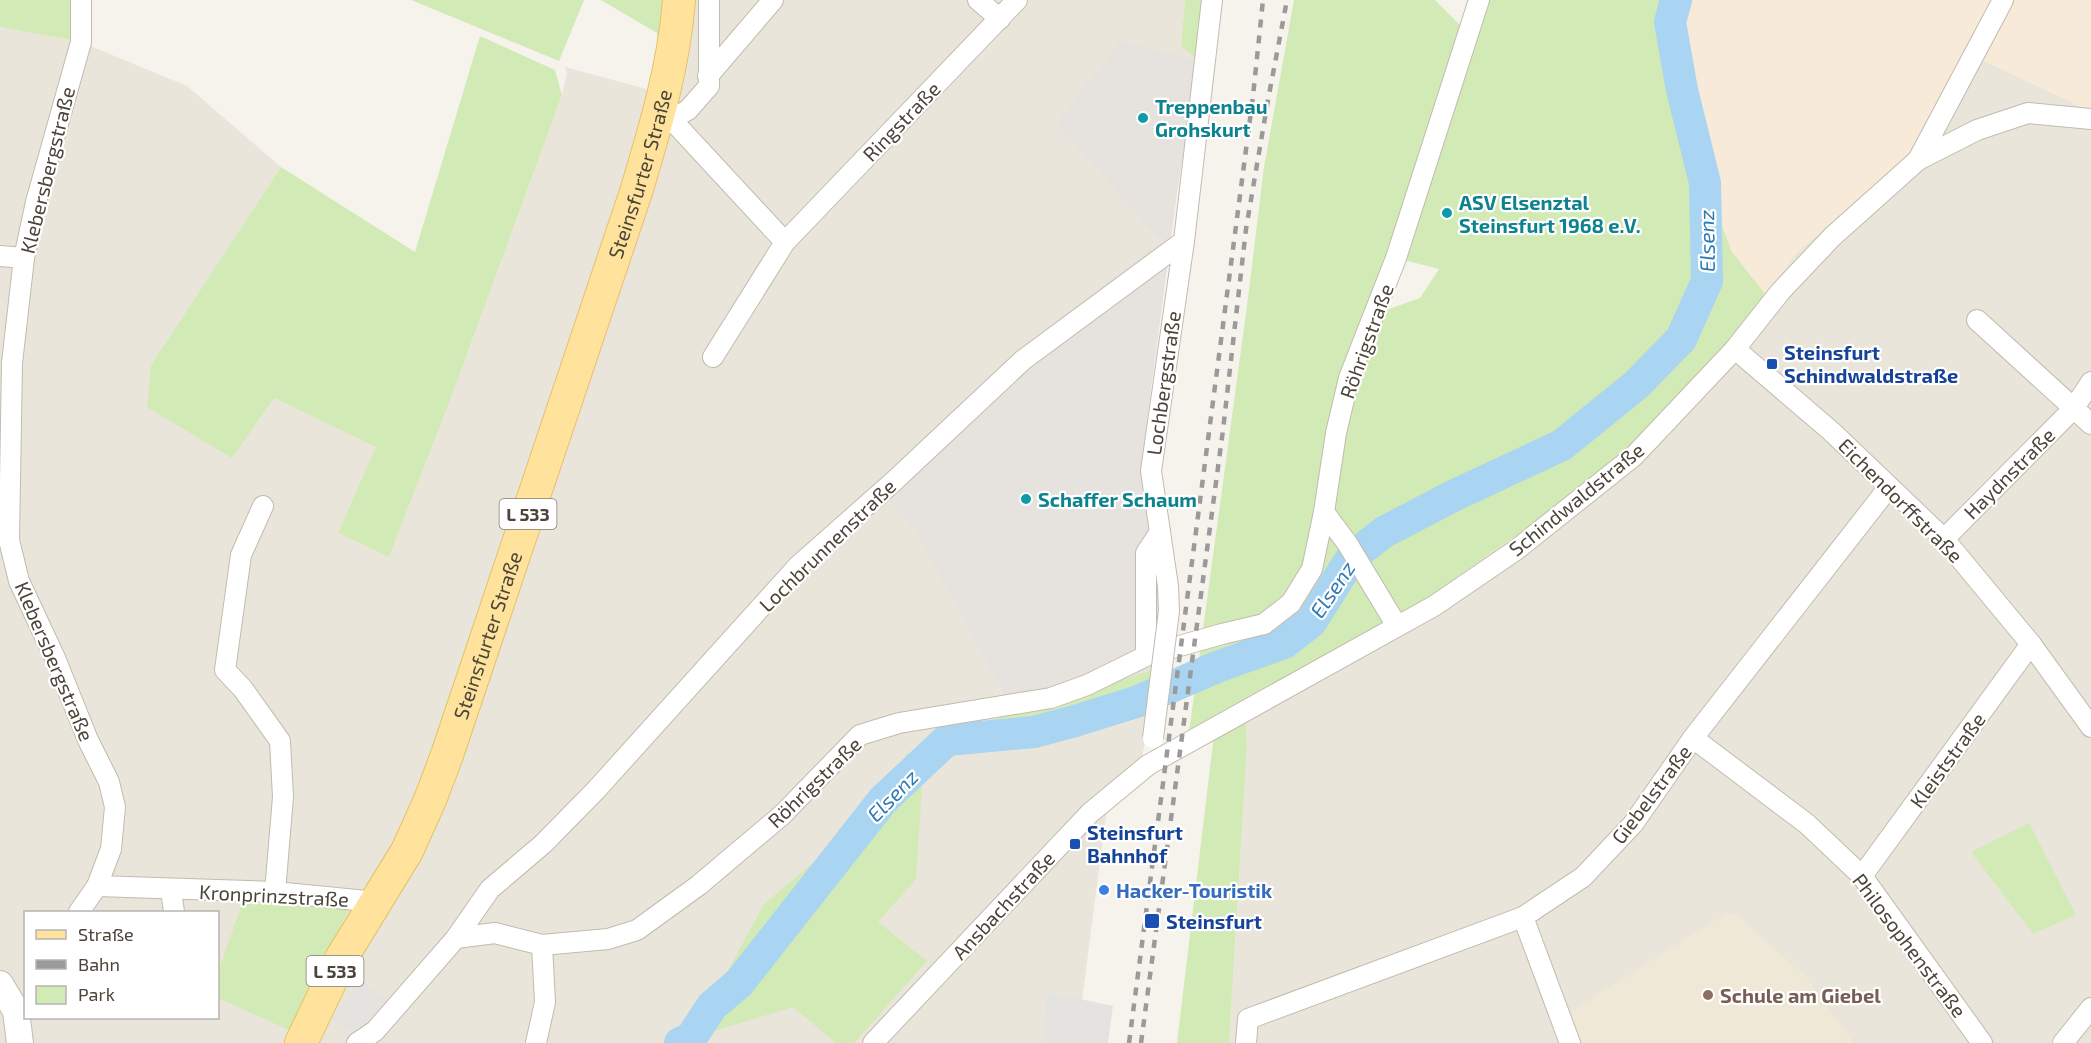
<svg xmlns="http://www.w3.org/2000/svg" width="2091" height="1043" viewBox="0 0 2091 1043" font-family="'Exo 2',sans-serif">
<rect width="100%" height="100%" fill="#f6f3ec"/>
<!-- residential -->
<g fill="#eae5da" fill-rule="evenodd">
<path d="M691,0H1185L1181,46L1198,60L1057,122L1159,241L1016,352L875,487L912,527L1000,688L1011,713L963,730L904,755L922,771L962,735L1026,736L1072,729L1151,706L1141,764L1107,808L1082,1000L1047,992L1042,1043H0V27L81,42L187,86L281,167L151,365L274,398L377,447L338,533L389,557L451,398L562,95L567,73L565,67L676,97L692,35ZM26,912H218V1018H26Z"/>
<polygon points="1965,52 2091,111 2091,1043 1229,1043 1247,747 1245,701 1416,607 1502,545 1560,508 1711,363 1766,295 1795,254 1909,154"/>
</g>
<!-- commercial -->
<polygon fill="#f7ead8" points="1686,0 2091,0 2091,111 1965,52 1909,154 1795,254 1766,295 1732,252 1718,216 1682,6"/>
<!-- industrial -->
<polygon fill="#e6e2dd" points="1120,42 1198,60 1177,193 1141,465 1149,503 1171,560 1155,669 1011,713 1000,688 912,527 875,487 1016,352 1159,241 1056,122"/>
<!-- education -->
<polygon fill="#efe8d6" points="1726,913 1737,915 1804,975 1854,1043 1575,1043 1566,1015"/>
<!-- green -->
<g fill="#d2eab5" fill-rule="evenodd">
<polygon points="0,0 81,0 81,42 0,27"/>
<polygon points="411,0 584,0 559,61"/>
<polygon points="601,0 664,0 658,49 657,33"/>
<polygon points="1185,0 1207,0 1198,60 1181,46"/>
<path d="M1294,0H1435L1469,34L1480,0H1686L1682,6L1718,216L1732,252L1766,295L1711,363L1632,448L1560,508L1502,545L1415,607L1245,701L1247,747L1229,1043H1177L1213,743L1209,721L1189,732L1247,306L1264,167ZM1396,258L1439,269L1420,298L1375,314Z"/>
<polygon points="480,36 555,70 562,95 451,398 389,557 338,533 376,447 274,398 232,458 147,407 151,365 281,167 415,252"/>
<polygon points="1155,669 1151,706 1072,729 1026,736 963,735 923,771 916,879 878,922 927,961 854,1043 836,1043 793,1007 691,1038 764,904 922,771 904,755 963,730 1011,713"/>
<polygon points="2029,823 2076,915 2033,934 1971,852"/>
<polygon points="242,903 350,907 289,1030 218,998 218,973"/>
</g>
<!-- parking -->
<g fill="#e5e3e0">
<polygon points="361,980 387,1000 366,1023 351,1032 332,1018"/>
<polygon points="1047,992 1113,1006 1108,1043 1042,1043"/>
</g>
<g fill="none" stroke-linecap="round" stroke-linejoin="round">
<!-- river -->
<polyline stroke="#a9d4f2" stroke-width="32" points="680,1043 691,1038 712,1006 739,983 883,800 947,740 1034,732 1075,721 1136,702 1217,667 1284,643 1311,622 1352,557 1384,532 1453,496 1562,445 1636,385 1681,339 1707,281 1705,183 1682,90 1670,22 1676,0"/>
<!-- minor casing -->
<g stroke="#c2bbae" stroke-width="22">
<g id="minor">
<polyline points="978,0 1000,19"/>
<polyline points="708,76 773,0"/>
<polyline points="661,118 671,119 688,110 709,86 709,0"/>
<polyline points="671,119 785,242"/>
<polyline points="1918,160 1977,130 2028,113 2091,119"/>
<polyline points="0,256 24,258"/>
<polyline points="1977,320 2091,424"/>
<polyline points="1735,349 1831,431 1944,539 2031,644 2091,727"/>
<polyline points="713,357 785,242 1017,0"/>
<polyline points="263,506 241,555 225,670 243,689 280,741 283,797 275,892"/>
<polyline points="1324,512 1347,543 1397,626"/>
<polyline points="1944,539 2074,408 2091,382"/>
<polyline points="1169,611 1168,586 1151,471 1184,241 1212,0"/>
<polyline points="1151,654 1222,634 1264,624 1291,603 1312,569 1324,512 1336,433 1349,378 1396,258 1479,0"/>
<polyline points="1693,738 1807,824 1862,876 1982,1043"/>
<polyline points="1862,876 2031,644"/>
<polyline points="97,886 275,892 377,902"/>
<polyline points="171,890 174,912"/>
<polyline points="79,912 97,886 111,849 115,807 109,782 88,740 55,658 19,581 9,540 12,363 24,258 36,202 81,42 81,0"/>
<polyline points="1523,917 1570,1043"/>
<polyline points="456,938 490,889 543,844 596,790 798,566 893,482 1023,360 1184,241"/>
<polyline points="357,1043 375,1031 456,938 495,933 542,945 608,939 637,930 699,885 782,815 860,735 899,723 1051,698 1087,685 1146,656 1146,553 1160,532"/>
<polyline points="536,1043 545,1002 542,945"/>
<polyline points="873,1043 1090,813 1148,765 1434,606 1516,550 1634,456 1735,349 1780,292 1832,237 1918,160 2003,0"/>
<polyline points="1246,1043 1248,1019 1523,917 1583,877 1633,824 1693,738 1889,487"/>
<polyline points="2063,1043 2091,1008"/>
</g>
</g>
<!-- tertiary casing -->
<g stroke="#c2bbae" stroke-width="28">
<polyline id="tertiary" points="0,984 16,1011 20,1043"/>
</g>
<!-- primary casing -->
<g stroke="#e6c16a" stroke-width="34">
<g id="primary">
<path id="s1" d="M301,1043L342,957L407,851L430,800L447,755L636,192C655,129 674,66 679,0"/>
</g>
</g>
<!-- minor -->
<use href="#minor" stroke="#fff" stroke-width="20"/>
<!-- tertiary -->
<use href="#tertiary" stroke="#fff" stroke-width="26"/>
<!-- primary -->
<use href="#primary" stroke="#ffe39c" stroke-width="32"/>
<!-- rail -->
<g stroke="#9a9a9a" stroke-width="4.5" stroke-dasharray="8 8" stroke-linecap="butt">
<polyline points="1129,1043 1253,96 1263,0"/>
<polyline points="1141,1043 1223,430 1246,229 1268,100 1287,0"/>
</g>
<!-- minor-bridge casing -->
<g stroke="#c2bbae" stroke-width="22" stroke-linecap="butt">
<polyline id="minor-bridge" points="1153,738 1169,611"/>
</g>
<!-- minor-bridge -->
<use href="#minor-bridge" stroke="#fff" stroke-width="20"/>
</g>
<!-- markers -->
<g fill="#0f9aa8" stroke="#fff" stroke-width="2">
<circle cx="1143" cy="118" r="6"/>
<circle cx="1447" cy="213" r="6"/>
<circle cx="1026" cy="499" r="6"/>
</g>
<g fill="#1a4fb4" stroke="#fff" stroke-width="2">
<rect x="1766" y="358" width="12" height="12" rx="3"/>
<rect x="1069" y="838" width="12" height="12" rx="3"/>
<rect x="1144" y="913" width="16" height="16" rx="3"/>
</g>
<circle fill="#3f7fe0" stroke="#fff" stroke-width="2" cx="1104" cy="890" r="6"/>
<circle fill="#8d6e63" stroke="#fff" stroke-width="2" cx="1708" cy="995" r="6"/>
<g text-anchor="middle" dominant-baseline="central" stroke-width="4.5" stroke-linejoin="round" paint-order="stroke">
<!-- shield labels -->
<g fill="#fff" stroke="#817c74" stroke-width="1.5">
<rect x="499.5" y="499" width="57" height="30" rx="4.5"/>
<rect x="306.5" y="956" width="57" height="30" rx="4.5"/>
</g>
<g font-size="18" font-weight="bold" fill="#4b4439">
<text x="528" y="514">L 533</text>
<text x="335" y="971">L 533</text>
</g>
<!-- culture labels -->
<g font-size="20" font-weight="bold" fill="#0d838f" stroke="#fff" text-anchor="start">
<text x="1155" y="106">Treppenbau<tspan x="1155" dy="23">Grohskurt</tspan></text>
<text x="1459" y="202">ASV Elsenztal<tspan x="1459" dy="23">Steinsfurt 1968 e.V.</tspan></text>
<text x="1038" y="499">Schaffer Schaum</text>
</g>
<!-- street labels -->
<g font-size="20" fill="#4b4439" stroke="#fff">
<text transform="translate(901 121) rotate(-46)">Ringstraße</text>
<text transform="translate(47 170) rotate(-76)">Klebersbergstraße</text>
<text stroke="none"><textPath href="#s1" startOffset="936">Steinsfurter Straße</textPath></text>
<text transform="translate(1366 341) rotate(-70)">Röhrigstraße</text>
<text transform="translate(1163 383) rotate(-82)">Lochbergstraße</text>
<text transform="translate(2009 473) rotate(-45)">Haydnstraße</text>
<text transform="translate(1576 499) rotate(-39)">Schindwaldstraße</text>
<text transform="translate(1901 500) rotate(45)">Eichendorffstraße</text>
<text transform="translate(827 545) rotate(-44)">Lochbrunnenstraße</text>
<text stroke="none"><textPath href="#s1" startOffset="450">Steinsfurter Straße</textPath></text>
<text transform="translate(55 661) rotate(67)">Klebersbergstraße</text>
<text transform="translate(1947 760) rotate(-54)">Kleiststraße</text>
<text transform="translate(814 782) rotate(-44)">Röhrigstraße</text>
<text transform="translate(1651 794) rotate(-53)">Giebelstraße</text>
<text transform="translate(274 895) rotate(3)">Kronprinzstraße</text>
<text transform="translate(1003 905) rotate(-47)">Ansbachstraße</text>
<text transform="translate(1910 945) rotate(53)">Philosophenstraße</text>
</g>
<!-- transit labels -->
<g font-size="20" font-weight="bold" fill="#164399" stroke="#fff" text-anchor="start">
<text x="1784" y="352">Steinsfurt<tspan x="1784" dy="23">Schindwaldstraße</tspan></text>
<text x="1087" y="832">Steinsfurt<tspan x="1087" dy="23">Bahnhof</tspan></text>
<text x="1166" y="921">Steinsfurt</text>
</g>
<!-- shop labels -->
<g font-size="20" font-weight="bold" fill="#366cbe" stroke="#fff" text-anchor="start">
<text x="1116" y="890">Hacker-Touristik</text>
</g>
<!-- education labels -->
<g font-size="20" font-weight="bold" fill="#785e54" stroke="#fff" text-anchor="start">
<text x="1720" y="995">Schule am Giebel</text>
</g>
<!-- water labels -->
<g font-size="21" font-style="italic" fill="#2e7ab2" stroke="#fff">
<text transform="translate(1706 241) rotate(-91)">Elsenz</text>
<text transform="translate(1332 589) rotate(-56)">Elsenz</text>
<text transform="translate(892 795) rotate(-46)">Elsenz</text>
</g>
</g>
<!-- legend -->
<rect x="24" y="911" width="195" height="108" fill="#ffffff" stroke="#b7b4b0" stroke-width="1.5"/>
<rect x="36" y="930" width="30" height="9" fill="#ffe39c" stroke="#b7b4b0" stroke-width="1.5"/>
<text x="78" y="941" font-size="18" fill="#4b4439">Straße</text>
<rect x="36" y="960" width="30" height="9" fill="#9a9a9a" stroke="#b7b4b0" stroke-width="1.5"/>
<text x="78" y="971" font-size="18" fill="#4b4439">Bahn</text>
<rect x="36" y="986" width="30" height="18" fill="#d2eab5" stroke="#b7b4b0" stroke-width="1.5"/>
<text x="78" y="1001" font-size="18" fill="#4b4439">Park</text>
</svg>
